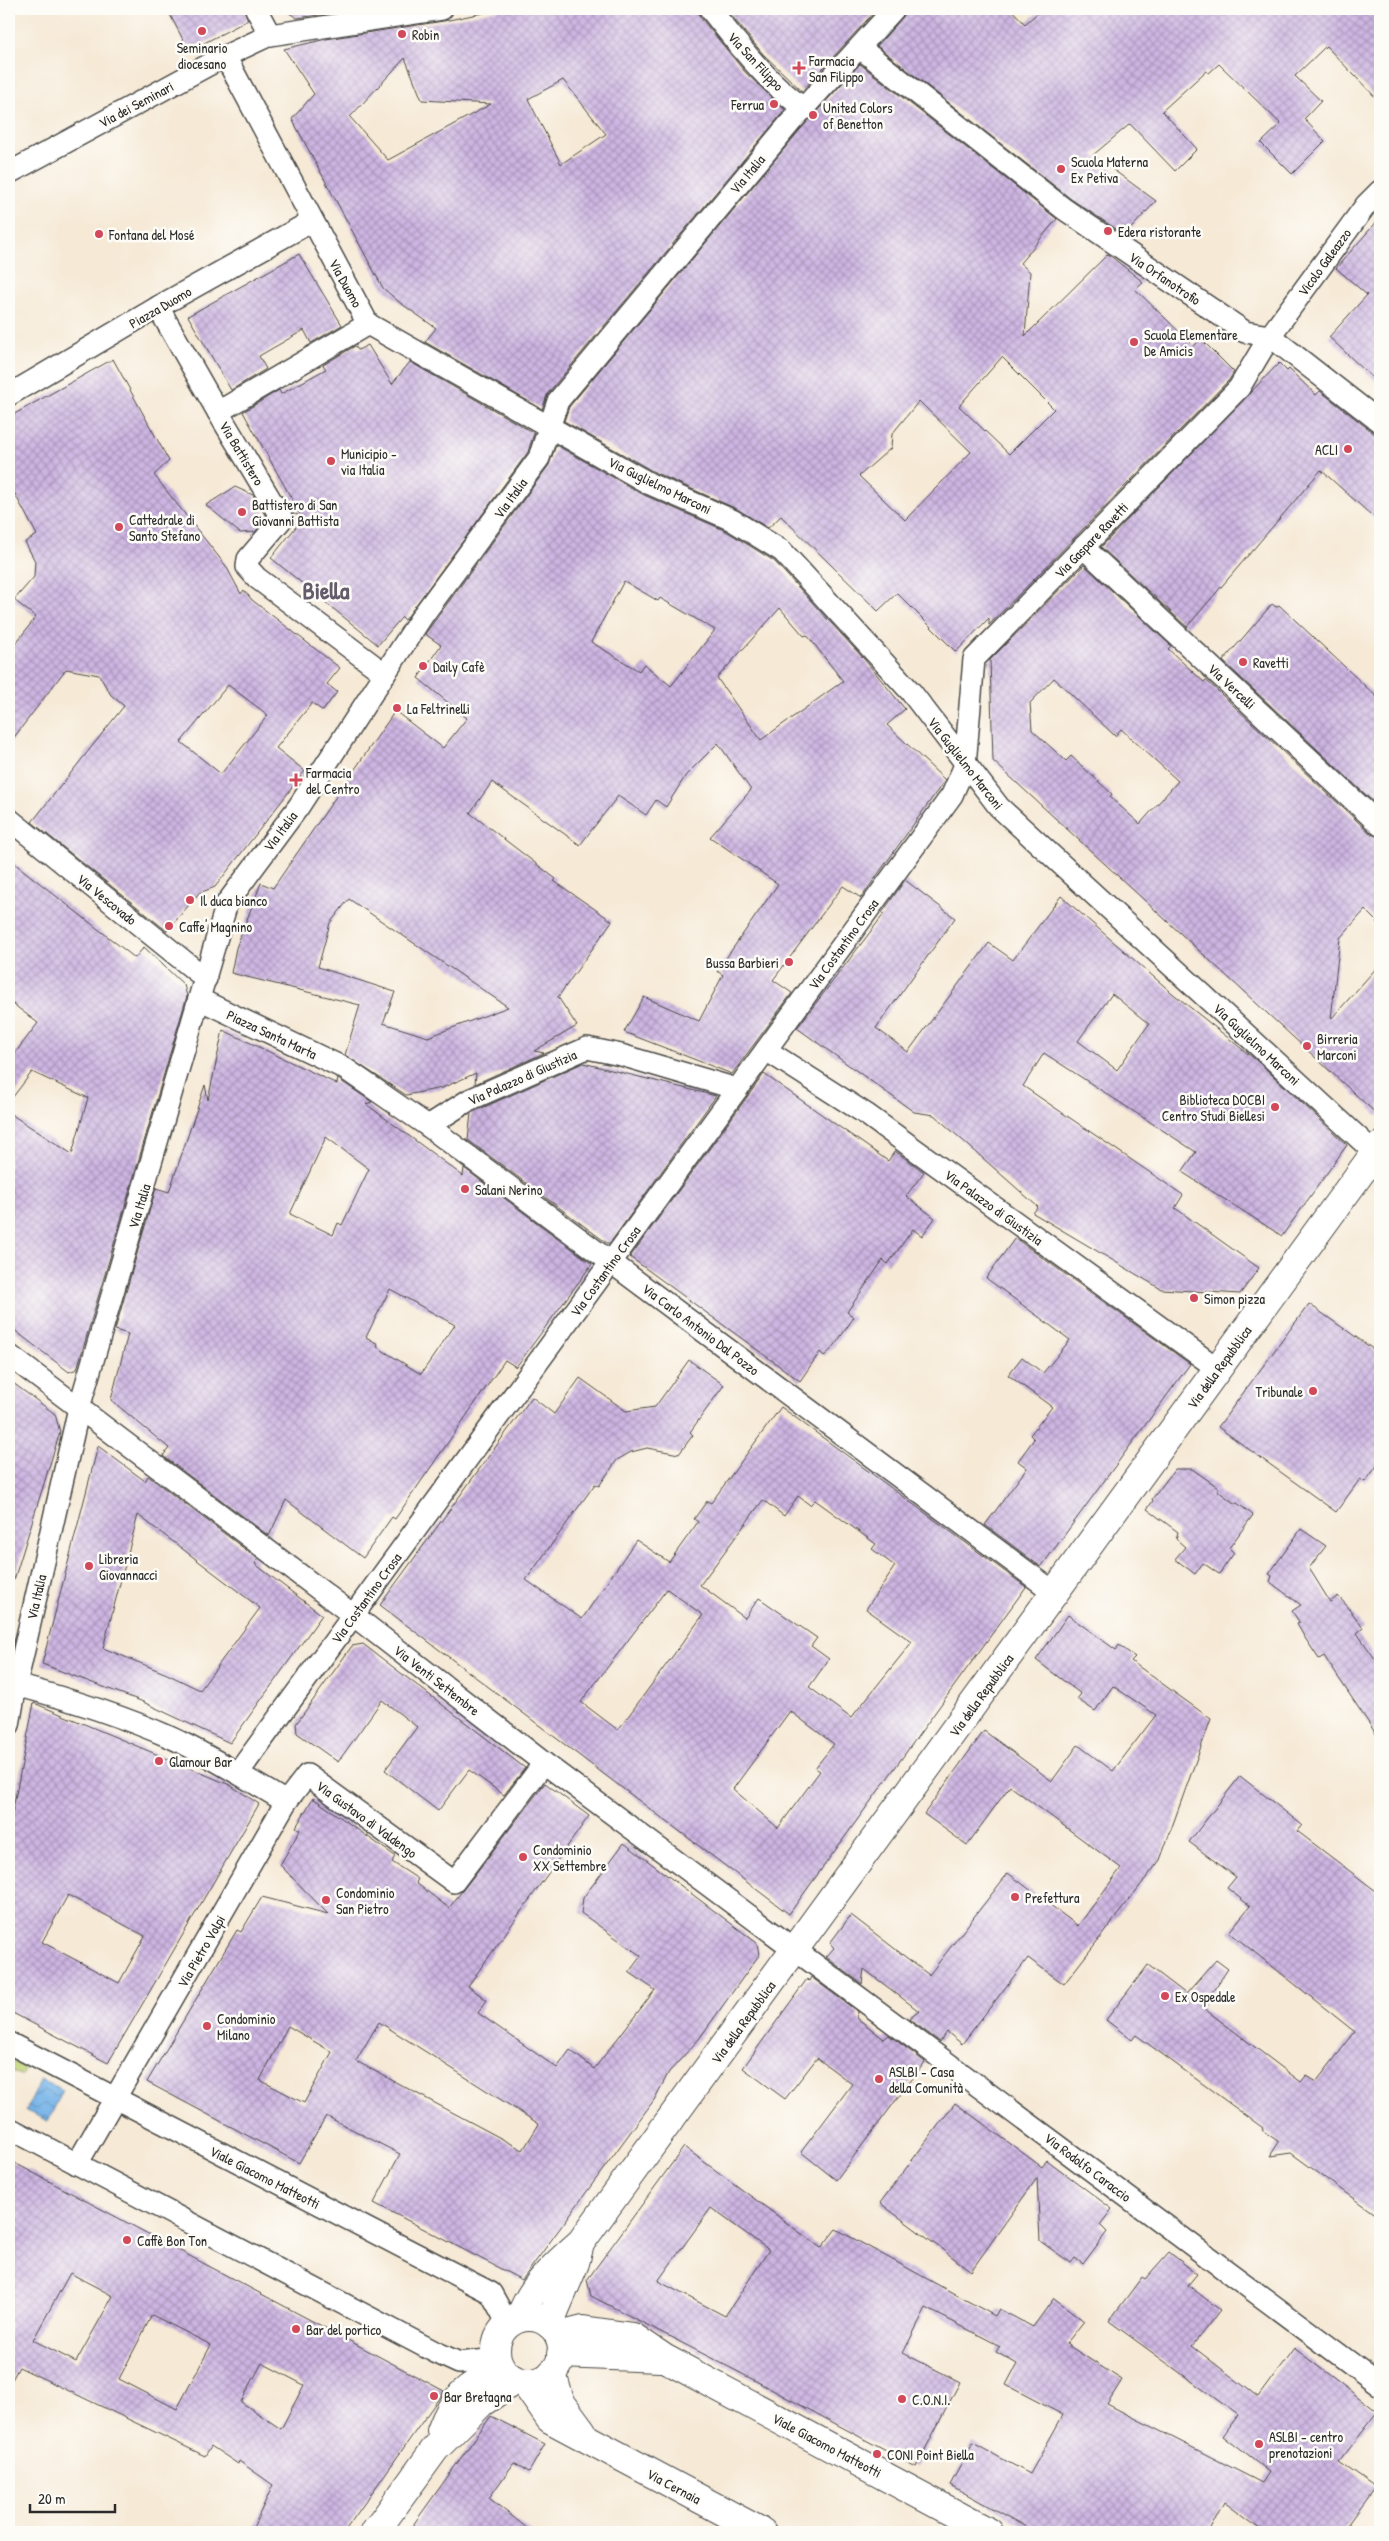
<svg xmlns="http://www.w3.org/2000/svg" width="1389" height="2541" viewBox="0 0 1389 2541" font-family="'Patrick Hand',sans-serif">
<defs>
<pattern id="water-waves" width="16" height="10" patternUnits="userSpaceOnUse" patternTransform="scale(1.25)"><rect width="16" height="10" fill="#75b3e8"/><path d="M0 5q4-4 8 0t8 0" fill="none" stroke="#6092bc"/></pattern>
<pattern id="building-cross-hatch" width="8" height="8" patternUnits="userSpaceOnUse" patternTransform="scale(1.25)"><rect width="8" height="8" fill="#ceb6e3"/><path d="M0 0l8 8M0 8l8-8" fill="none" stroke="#a794b8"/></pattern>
</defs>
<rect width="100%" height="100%" fill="#fdfcf7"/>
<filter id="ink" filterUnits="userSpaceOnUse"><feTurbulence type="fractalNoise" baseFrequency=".02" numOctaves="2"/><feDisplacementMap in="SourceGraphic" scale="10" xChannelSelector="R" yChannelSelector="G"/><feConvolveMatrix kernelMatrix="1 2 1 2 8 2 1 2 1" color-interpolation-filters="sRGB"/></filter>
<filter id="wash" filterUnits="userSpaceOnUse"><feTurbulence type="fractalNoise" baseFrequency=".0096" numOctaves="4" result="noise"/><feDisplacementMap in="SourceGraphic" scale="20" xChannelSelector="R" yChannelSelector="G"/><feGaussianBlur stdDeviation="1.12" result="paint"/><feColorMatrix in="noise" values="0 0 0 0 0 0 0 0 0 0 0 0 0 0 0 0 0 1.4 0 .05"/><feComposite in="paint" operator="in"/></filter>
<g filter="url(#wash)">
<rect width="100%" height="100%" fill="#f6e9d6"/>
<!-- green -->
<polygon fill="#c0d174" stroke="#767e50" points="9,2059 26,2068 22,2076 9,2069"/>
<!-- water -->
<polygon fill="url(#water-waves)" stroke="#506f8a" points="41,2080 63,2090 48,2121 26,2111"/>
<g id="blocks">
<!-- building -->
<g fill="url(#building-cross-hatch)" fill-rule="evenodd">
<polygon points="167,9 244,9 248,20 189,51"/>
<polygon points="283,9 348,9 348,11 297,18"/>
<path d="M502,9H698L700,17L744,71L785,110L548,393L542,409L425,342L436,328L399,302L383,288L292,119L314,94L284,49L326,39L444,21ZM405,58L422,100L491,104L388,160L350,117ZM563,80L606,134L561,164L528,99Z"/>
<polygon points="726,9 877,9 802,91 763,54"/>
<polygon points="906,9 1011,9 1025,24 1042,9 1380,9 1380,102 1326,46 1295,76 1321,101 1304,119 1325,141 1292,174 1261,143 1281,124 1219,64 1209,73 1206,71 1162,111 1197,149 1175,171 1130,124 1093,155 1156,201 1125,235 1071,199 877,46 903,17"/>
<path d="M860,64L1057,219L1020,263L1030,272L1025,336L1108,254L1143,282L1135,289L1194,346L1201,339L1234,372L1229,380L989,625V618L956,652L897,593L878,611L781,516L768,528L737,509L656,473L564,421L569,407L799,131ZM1002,357L1054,409L1009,454L959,406ZM919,401L971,452L905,520L859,476L891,448L892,434Z"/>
<polygon points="1380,218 1380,385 1329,337 1367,295 1336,268"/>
<polygon points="299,254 342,325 311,343 304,330 259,356 266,369 231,390 188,316"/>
<polygon points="368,345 392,384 410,362 534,433 528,452 405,620 402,617 378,645 271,558 300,522 293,524 293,513 302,517 243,412 279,390 281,394 326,369 323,365 355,346 358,350"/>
<path d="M113,359L169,461L154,475L226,566L241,594L244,590L252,600L340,668L327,684L337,692L323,711L312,703L276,748L305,771L215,887L199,893L167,931L32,822L124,706L111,695L99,675L66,669L9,744V652L36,617L14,600L34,577L35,561L25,542L37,535L9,483V417ZM228,685L268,715L221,774L181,742Z"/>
<polygon points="1279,363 1287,371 1289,369 1316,395 1320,391 1380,438 1380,523 1321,470 1187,627 1101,547"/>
<path d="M556,445L644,495L726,531L774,561L864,659L905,709L887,725L945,780L861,898L843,886L773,980L792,993L732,1074L624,1032L644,997L699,1021L723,975L717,971L778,884L710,837L751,790L718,743L686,775L666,807L656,800L646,815L618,796L580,845L492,782L470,813L556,879L554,881L612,921L558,997L577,1026L534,1051L544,1053L475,1084L476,1073L442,1088L406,1095L345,1055L360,1005L231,973L236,948L261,883L273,888L395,711L443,748L467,718L418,678L441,645L425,634L549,465ZM624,581L658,601L660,598L715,630L671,686L644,664L639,671L591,642ZM780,608L804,636L807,635L843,681L761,740L717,678ZM349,899L508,1007L428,1037L383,1023L395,992L318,967L330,923Z"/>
<polygon points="235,487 253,495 267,518 255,532 240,533 206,505"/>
<path d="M1084,565L1171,646L1168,649L1204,682L1206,680L1371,834L1380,837V925L1365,910L1340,938L1331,1019L1380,964V1117L993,761L990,660ZM1054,678L1115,736L1121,729L1178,781L1140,824L1110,797L1112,794L1071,756L1066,761L1032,730L1030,703Z"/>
<polygon points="1272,604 1276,607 1279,605 1380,700 1380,808 1223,661"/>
<polygon points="9,859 135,958 144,947 184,985 187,996 77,1369 69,1372 9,1326 9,1113 72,1154 88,1098 32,1072 9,1102 9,1061 38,1023 9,1001"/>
<path d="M905,880L955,918L876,1028L908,1052L989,943L1013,960L1061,896L1171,992L1257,1061L1347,1145L1282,1236L1182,1172L1196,1152L1044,1053L1023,1086L1183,1195L1175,1208L1259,1268L1240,1294L1161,1289L1033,1213L1038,1207L934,1115L914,1112L797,1028L884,914L882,913ZM1112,994L1149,1024L1117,1070L1078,1041Z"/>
<path d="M223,1030L337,1084L338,1079L372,1102L366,1104L463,1176L464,1168L592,1264L516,1367L505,1360L395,1519L392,1517L363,1558L286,1500L269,1536L163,1456L169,1448L111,1400L128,1334L115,1330L156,1188L169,1192L205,1085L208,1100ZM326,1137L369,1169L342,1225L338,1223L333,1235L290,1214ZM390,1289L455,1325L421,1374L377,1347L378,1344L366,1337Z"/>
<polygon points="583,1063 716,1096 610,1243 607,1243 468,1140 471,1113"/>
<polygon points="764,1074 888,1161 895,1151 924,1172 906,1196 935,1218 922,1236 913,1229 888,1264 883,1260 847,1312 854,1317 833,1348 824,1356 820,1352 800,1381 630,1257"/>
<polygon points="1015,1238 1190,1364 1041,1567 985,1525 1027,1468 1018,1461 1034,1439 1030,1435 1052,1407 1008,1375 1022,1357 1043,1373 1070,1340 986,1278"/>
<polygon points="1309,1304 1380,1354 1380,1462 1365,1482 1360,1479 1336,1512 1218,1427"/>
<path d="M689,1360L724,1385L690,1432L693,1435L679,1454L647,1448L631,1452L617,1460L599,1486L595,1484L526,1580L582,1619L636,1540L669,1562L698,1522L694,1519L707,1501L711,1503L781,1407L1026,1587L789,1914L380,1605L532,1397L554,1414L580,1378L626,1411L655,1407ZM798,1496L810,1505L815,1500L876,1544L872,1549L895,1566L866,1609L912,1642L851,1718L809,1687L829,1659L811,1646L817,1638L759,1598L745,1618L700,1585L763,1500L784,1516ZM667,1589L703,1615L618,1730L581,1702ZM790,1711L834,1744L815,1768L820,1771L778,1828L733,1789Z"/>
<polygon points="9,1380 55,1414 60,1432 14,1580 9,1579"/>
<path d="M98,1446L145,1481L148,1476L258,1559L255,1564L322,1615L230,1743L141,1701L42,1664ZM138,1515L260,1608L200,1690L167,1674L103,1648Z"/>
<polygon points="1175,1469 1192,1469 1218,1487 1218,1491 1234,1503 1237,1503 1253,1515 1229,1548 1234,1553 1219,1574 1203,1563 1195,1574 1175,1559 1185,1547 1176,1539 1178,1532 1147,1509 1153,1501 1152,1499"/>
<polygon points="1301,1529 1326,1546 1309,1568 1330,1602 1338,1596 1348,1607 1363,1628 1357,1633 1380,1666 1380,1740 1324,1656 1319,1659 1305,1638 1297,1624 1300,1623 1292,1611 1301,1605 1270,1582 1272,1576 1269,1574"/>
<polygon points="1068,1615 1116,1650 1119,1645 1135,1657 1131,1661 1211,1719 1160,1860 1064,1984 1028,1958 962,2044 947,2032 940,2042 909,2019 919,2011 864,1969 862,1984 826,1957 834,1948 830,1943 851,1915 929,1975 1008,1873 1078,1926 1121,1868 1010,1786 967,1845 924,1814 984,1731 1052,1781 1078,1745 1113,1771 1156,1715 1113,1686 1095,1711 1077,1699 1081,1694 1036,1660"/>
<polygon points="363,1644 525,1768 504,1795 469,1770 438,1811 385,1770 417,1727 382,1700 338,1762 297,1733 296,1724 352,1646"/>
<path d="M34,1703L230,1785L259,1804L108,2063L9,2011V1829ZM68,1895L145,1936L119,1983L42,1942Z"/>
<polygon points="1240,1776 1302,1825 1297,1831 1380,1894 1380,2218 1291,2153 1270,2156 1279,2142 1262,2130 1263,2128 1136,2035 1132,2040 1106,2020 1148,1965 1186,1994 1216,1960 1228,1969 1202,2007 1301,2082 1306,2076 1316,2082 1355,2032 1229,1932 1250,1906 1227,1888 1236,1877 1189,1842"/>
<path d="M545,1783L589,1816L468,1986L487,2000L478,2013L557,2068L570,2050L594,2069L655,1990L629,1972L641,1956L581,1913L583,1898L624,1843L757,1943L759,1955L699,2039L669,2072L654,2100L522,2280L374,2203L400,2154L326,2116L299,2163L147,2082L237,1930L241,1932L262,1897L328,1914L280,1865L300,1830L296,1827L313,1798L395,1856L392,1862L418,1879L416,1883L449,1908ZM379,2022L539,2124L523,2150L356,2061ZM288,2026L332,2052L304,2103L260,2080Z"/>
<polygon points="811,1977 858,2012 857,2018 884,2039 889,2035 925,2062 836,2180 801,2152 852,2084 817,2058 785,2099 743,2068 807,1979 809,1981"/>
<polygon points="955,2103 1042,2167 1047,2160 1112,2209 1100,2225 1107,2232 1083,2264 1075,2258 1071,2263 1040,2241 1037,2178 971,2271 880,2203"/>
<path d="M684,2147L821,2248L836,2229L995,2316L999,2309L1033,2327L1054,2298L1084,2321L1066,2344L1122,2380L1107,2404L1262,2483L1269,2472L1223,2436L1238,2415L1109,2321L1142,2277L1145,2279L1169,2252L1197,2274L1188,2285L1220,2310L1192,2346L1258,2397L1294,2348L1378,2412L1339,2462L1375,2487L1342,2532H1264L1224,2502L1208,2532H1035L950,2485L973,2443L1030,2474L1063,2415L1006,2385L1017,2364L996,2352L1000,2346L926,2308L903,2353L960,2382L916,2467L752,2379L591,2296L587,2280ZM711,2208L769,2250L725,2316L658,2281Z"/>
<path d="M9,2160L444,2391L344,2532H251L273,2485L239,2461L238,2464L211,2446L205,2456L19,2367L9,2385ZM70,2273L113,2296L76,2362L33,2340ZM152,2315L211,2345L177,2409L119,2379ZM262,2363L304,2385L281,2429L241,2402Z"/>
<polygon points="491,2416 545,2444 529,2472 514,2463 489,2498 532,2532 408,2532"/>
</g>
</g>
</g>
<g filter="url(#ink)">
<use href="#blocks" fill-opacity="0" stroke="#494845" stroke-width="1"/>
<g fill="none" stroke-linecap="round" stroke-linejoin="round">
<!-- street casing -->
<g stroke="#494845" stroke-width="24">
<g id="street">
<polyline points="256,9 270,35"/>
<path d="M710,9C738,44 767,83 805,109"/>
<polyline points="860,48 1064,209 1245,332 1270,336 1380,422"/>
<polyline points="225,56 368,324 650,484 732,520 782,551 911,692 999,807 1375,1153"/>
<polyline points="9,173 225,56 270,35 442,9"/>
<polyline points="158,307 218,412"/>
<polyline points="368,324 218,412 282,519 248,559 247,567 257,578 385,674"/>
<polyline points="9,395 158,307 312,221"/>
<polyline points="1083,547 1380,825"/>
<polyline points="9,819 206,979"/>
<polyline points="201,1000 344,1068 428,1126 1055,1593"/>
<polyline points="766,1050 866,1114 1218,1369"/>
<polyline points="428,1126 469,1100 587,1048 621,1055 737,1089"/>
<polyline points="9,1355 353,1615 544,1763 1380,2385"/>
<path d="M16,1685C69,1699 122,1716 172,1738C211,1756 249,1780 286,1802L307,1775L454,1882L544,1763"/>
<polyline points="9,1725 16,1685 79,1408 227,903 299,806 423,615 539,458 558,401 790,123 894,9"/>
<polyline points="238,1773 952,795 965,765 974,659 1239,388 1270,336 1366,205 1380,191"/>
<polyline points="9,2043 491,2293 508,2324"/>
<polyline points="9,2128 435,2352 459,2363 497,2359"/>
<polyline points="77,2164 286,1802"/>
</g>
</g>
<!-- secondary casing -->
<g stroke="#494845" stroke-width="30">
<g id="secondary">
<circle cx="529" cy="2350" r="33"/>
<path d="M520,2318C531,2286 556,2264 581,2242L1380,1146"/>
<polyline points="549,2324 575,2263 580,2244"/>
<polyline points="559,2336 583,2330 633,2337 664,2358 989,2532"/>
<polyline points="561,2354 660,2358"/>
<polyline points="552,2373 560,2401 582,2431"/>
<polyline points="525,2383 550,2419 762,2532"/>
<path d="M441,2431C455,2393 467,2388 501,2368"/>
<polyline points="375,2532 435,2449 481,2403 515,2380"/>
</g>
</g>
<!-- street -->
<use href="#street" stroke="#fff" stroke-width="21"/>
<!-- secondary -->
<use href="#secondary" stroke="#fff" stroke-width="28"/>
</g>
</g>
<!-- markers -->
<g fill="#d1495b" stroke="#fdfcf7" stroke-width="2">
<circle cx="202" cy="31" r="5"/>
<circle cx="402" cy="34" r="5"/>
<path d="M796.5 60.5h5v5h5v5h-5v5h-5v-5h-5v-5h5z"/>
<circle cx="774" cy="104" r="5"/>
<circle cx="813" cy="115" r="5"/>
<circle cx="1061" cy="169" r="5"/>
<circle cx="1108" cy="231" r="5"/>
<circle cx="99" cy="234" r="5"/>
<circle cx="1134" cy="342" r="5"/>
<circle cx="1348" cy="449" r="5"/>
<circle cx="331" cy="461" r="5"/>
<circle cx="242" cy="512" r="5"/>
<circle cx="119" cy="527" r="5"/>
<circle cx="1243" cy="662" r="5"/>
<circle cx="423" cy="666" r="5"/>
<circle cx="397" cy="708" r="5"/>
<path d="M293.5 772.5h5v5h5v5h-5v5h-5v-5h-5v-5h5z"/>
<circle cx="190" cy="900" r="5"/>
<circle cx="169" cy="926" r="5"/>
<circle cx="789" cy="962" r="5"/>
<circle cx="1307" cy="1046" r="5"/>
<circle cx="1275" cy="1107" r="5"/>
<circle cx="465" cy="1189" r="5"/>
<circle cx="1194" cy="1298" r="5"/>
<circle cx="1313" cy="1391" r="5"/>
<circle cx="89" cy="1566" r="5"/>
<circle cx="159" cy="1761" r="5"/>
<circle cx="523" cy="1857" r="5"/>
<circle cx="1015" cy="1897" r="5"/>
<circle cx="326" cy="1900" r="5"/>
<circle cx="1165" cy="1996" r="5"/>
<circle cx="207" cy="2026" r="5"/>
<circle cx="879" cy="2079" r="5"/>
<circle cx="127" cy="2240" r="5"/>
<circle cx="296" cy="2329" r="5"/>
<circle cx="434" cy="2396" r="5"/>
<circle cx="902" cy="2399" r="5"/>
<circle cx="1259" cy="2444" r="5"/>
<circle cx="877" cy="2454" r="5"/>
</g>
<g text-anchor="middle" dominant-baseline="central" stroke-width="5" stroke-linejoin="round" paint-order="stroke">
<!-- poi labels -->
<g font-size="14" fill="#2b2b2b" stroke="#fdfcf7" text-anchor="start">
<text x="412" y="34">Robin</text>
<text x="202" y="47" text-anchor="middle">Seminario<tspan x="202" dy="16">diocesano</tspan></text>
<text x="809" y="60">Farmacia<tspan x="809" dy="16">San Filippo</tspan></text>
<text x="764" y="104" text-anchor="end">Ferrua</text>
<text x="823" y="107">United Colors<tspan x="823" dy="16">of Benetton</tspan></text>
<text x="1071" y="161">Scuola Materna<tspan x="1071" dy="16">Ex Petiva</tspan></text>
<text x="1118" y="231">Edera ristorante</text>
<text x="109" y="234">Fontana del Mosé</text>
<text x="1144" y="334">Scuola Elementare<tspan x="1144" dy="16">De Amicis</tspan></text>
<text x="1338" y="449" text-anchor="end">ACLI</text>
<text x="341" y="453">Municipio -<tspan x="341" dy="16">via Italia</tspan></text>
<text x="252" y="504">Battistero di San<tspan x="252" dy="16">Giovanni Battista</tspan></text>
<text x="129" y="519">Cattedrale di<tspan x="129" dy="16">Santo Stefano</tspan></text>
<text x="1253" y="662">Ravetti</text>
<text x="433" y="666">Daily Cafè</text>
<text x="407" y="708">La Feltrinelli</text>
<text x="306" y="772">Farmacia<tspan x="306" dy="16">del Centro</tspan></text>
<text x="200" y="900">Il duca bianco</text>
<text x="179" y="926">Caffe' Magnino</text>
<text x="779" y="962" text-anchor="end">Bussa Barbieri</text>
<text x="1317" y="1038">Birreria<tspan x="1317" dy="16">Marconi</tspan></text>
<text x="1265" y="1099" text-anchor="end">Biblioteca DOCBI<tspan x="1265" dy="16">Centro Studi Biellesi</tspan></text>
<text x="475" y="1189">Salani Nerino</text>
<text x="1204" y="1298">Simon pizza</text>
<text x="1303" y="1391" text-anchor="end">Tribunale</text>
<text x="99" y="1558">Libreria<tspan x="99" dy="16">Giovannacci</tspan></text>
<text x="169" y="1761">Glamour Bar</text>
<text x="533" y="1849">Condominio<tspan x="533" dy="16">XX Settembre</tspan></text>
<text x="336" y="1892">Condominio<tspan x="336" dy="16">San Pietro</tspan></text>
<text x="1025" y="1897">Prefettura</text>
<text x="1175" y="1996">Ex Ospedale</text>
<text x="217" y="2018">Condominio<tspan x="217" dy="16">Milano</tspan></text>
<text x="889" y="2071">ASLBI - Casa<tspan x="889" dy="16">della Comunità</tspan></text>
<text x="137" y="2240">Caffè Bon Ton</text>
<text x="306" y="2329">Bar del portico</text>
<text x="444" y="2396">Bar Bretagna</text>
<text x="912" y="2399">C.O.N.I.</text>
<text x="1269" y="2436">ASLBI - centro<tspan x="1269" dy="16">prenotazioni</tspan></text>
<text x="887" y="2454">CONI Point Biella</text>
</g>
<!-- street labels -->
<g font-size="14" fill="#2b2b2b" stroke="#fdfcf7">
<text transform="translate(756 61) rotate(47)">Via San Filippo</text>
<text transform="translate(136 104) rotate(-28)">Via dei Seminari</text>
<text transform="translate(747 174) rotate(-50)">Via Italia</text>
<text transform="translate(1324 262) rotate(-54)">Vicolo Galeazzo</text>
<text transform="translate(1165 278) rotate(34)">Via Orfanotrofio</text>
<text transform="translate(346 283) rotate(61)">Via Duomo</text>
<text transform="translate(160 307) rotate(-30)">Piazza Duomo</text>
<text transform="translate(242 453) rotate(59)">Via Battistero</text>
<text transform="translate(660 485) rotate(26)">Via Guglielmo Marconi</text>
<text transform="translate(510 498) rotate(-54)">Via Italia</text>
<text transform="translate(1091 540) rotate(-46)">Via Gaspare Ravetti</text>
<text transform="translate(1232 686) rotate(43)">Via Vercelli</text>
<text transform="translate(966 763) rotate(52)">Via Guglielmo Marconi</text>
<text transform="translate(280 831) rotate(-53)">Via Italia</text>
<text transform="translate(107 899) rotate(39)">Via Vescovado</text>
<text transform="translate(843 944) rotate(-54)">Via Costantino Crosa</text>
<text transform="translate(272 1034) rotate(25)">Piazza Santa Marta</text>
<text transform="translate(1257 1044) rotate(43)">Via Guglielmo Marconi</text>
<text transform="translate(522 1077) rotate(-24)">Via Palazzo di Giustizia</text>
<text transform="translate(139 1206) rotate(-73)">Via Italia</text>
<text transform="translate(994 1207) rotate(36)">Via Palazzo di Giustizia</text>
<text transform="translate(605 1271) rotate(-54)">Via Costantino Crosa</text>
<text transform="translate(701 1329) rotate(37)">Via Carlo Antonio Dal Pozzo</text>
<text transform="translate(1219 1367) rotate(-54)">Via della Repubblica</text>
<text transform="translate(36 1597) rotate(-77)">Via Italia</text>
<text transform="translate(366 1598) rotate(-54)">Via Costantino Crosa</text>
<text transform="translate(437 1680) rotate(38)">Via Venti Settembre</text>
<text transform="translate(981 1695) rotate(-54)">Via della Repubblica</text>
<text transform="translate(367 1819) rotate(36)">Via Gustavo di Valdengo</text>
<text transform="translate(201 1951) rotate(-60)">Via Pietro Volpi</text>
<text transform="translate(743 2022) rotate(-54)">Via della Repubblica</text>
<text transform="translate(1088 2167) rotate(37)">Via Rodolfo Caraccio</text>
<text transform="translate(265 2177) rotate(27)">Viale Giacomo Matteotti</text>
<text transform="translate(827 2445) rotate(28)">Viale Giacomo Matteotti</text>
<text transform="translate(674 2486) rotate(28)">Via Cernaia</text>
</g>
<!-- town labels -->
<g font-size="24" font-weight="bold" fill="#645c6b" stroke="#fdfcf7">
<text x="326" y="590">Biella</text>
</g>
</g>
<!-- margin -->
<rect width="1389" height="2541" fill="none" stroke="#fdfcf7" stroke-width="30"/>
<!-- scale -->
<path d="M30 2504v8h85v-8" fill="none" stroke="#2b2b2b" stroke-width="2.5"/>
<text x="38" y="2504" font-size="15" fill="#2b2b2b" stroke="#fdfcf7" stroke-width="4" paint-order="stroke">20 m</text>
</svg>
